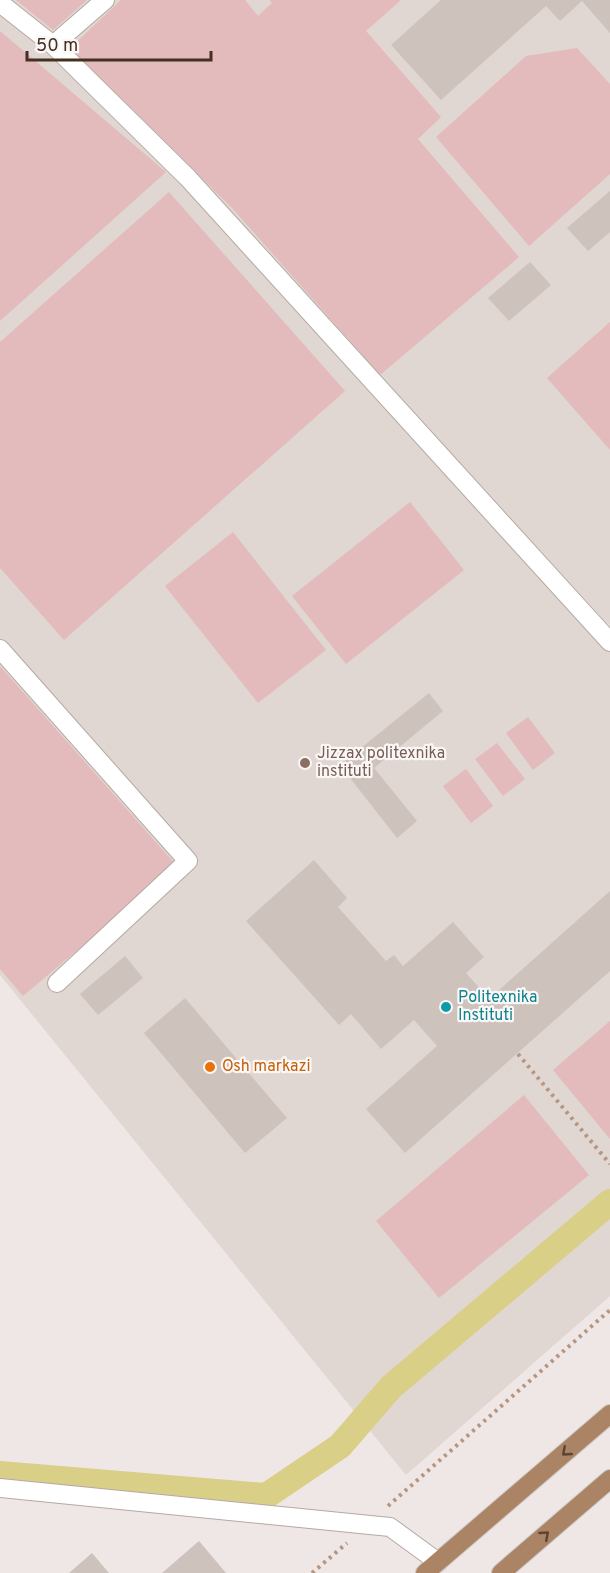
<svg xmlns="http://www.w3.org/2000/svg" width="610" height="1573" viewBox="0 0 610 1573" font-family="Overpass,sans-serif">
<rect width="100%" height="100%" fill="#efe7e5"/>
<!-- built -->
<polygon fill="#e0d6d2" points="0,0 610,0 610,1296 406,1475 0,975"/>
<!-- green -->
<g fill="#e3bbbc">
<polygon points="16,0 87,0 53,30"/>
<polygon points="121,0 245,0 258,16 272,3 270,0 401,0 366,31 441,117 418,139 519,257 380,375 232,208 131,108 66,52"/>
<polygon points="0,31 166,172 0,321"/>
<polygon points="577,48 610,84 610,174 529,246 436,137 526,56"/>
<polygon points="169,192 345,391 64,640 0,568 0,342"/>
<polygon points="610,322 610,450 547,378"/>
<polygon points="410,502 464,570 346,664 292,596"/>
<polygon points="233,532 326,650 258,703 165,586"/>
<polygon points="0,666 177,866 23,996 0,969"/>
<polygon points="528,717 555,753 533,770 506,733"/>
<polygon points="497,743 525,779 503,796 475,759"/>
<polygon points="466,769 493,806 471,823 443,786"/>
<polygon points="610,1021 610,1139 553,1070"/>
<polygon points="524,1095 589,1175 439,1298 376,1221"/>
</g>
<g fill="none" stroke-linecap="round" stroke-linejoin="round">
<!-- canal -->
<polyline stroke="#dacf87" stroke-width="26" points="0,1474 266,1496 340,1446 391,1387 610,1202"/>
</g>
<!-- building -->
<g fill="#cec2bc">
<polygon points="441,0 610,0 610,33 582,1 560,21 546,6 441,100 391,45"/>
<polygon points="610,191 610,232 588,251 567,228"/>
<polygon points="530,262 551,285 509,321 488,298"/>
<polygon points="429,693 443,711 374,768 417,821 397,838 340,765"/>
<polygon points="314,860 347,898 338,907 386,961 394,955 403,966 453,922 484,957 466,973 489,999 610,891 610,971 405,1153 366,1109 437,1046 414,1020 381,1049 351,1014 339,1025 246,921"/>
<polygon points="125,956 143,978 98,1015 80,994"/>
<polygon points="185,998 287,1118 245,1153 144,1033"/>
<polygon points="199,1541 226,1573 162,1573"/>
<polygon points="92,1553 109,1573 69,1573"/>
</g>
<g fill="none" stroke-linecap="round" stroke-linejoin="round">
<!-- minor casing -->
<g stroke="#b5a9a2" stroke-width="20">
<g id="minor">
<polyline points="0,3 53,45 188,178 610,642"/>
<polyline points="53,45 105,0"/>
<polyline points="0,649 188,861 57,983"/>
<polyline points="0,1488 390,1527 438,1562"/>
</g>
</g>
<!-- major casing -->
<g stroke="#cbc5c1" stroke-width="20">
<g id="major">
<polyline points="425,1573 610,1414"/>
<polyline points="501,1573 610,1479"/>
</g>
</g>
<!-- path -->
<g stroke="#b79681" stroke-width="4" stroke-dasharray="3 4.5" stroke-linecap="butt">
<polyline points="518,1054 610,1164"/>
<polyline points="388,1506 610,1310"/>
<polyline points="312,1573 347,1543"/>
</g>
<!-- minor -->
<use href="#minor" stroke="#fff" stroke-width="18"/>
<!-- major -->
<use href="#major" stroke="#aa8464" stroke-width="18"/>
</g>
<!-- one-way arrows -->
<defs><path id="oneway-chevron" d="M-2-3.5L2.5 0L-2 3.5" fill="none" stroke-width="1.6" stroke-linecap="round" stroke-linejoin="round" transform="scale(1.5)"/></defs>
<g stroke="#5e4532">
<use href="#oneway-chevron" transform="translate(566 1452) rotate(139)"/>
<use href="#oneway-chevron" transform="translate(545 1535) rotate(-41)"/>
</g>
<!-- markers -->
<circle fill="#8d6e63" stroke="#fbf7f6" stroke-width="2" cx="305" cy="763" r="6"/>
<circle fill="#0f9aa8" stroke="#fbf7f6" stroke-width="2" cx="446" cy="1007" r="6"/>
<circle fill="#e8710a" stroke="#fbf7f6" stroke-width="2" cx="210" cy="1067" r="6"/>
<g text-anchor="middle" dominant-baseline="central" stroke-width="4.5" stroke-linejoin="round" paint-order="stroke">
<!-- education labels -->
<g font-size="16" fill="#785e54" stroke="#fbf7f6" text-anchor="start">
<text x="317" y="754">Jizzax politexnika<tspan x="317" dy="18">instituti</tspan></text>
</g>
<!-- culture labels -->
<g font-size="16" fill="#0d838f" stroke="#fbf7f6" text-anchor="start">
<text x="458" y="998">Politexnika<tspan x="458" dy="18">Instituti</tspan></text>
</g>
<!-- food labels -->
<g font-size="16" fill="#c56008" stroke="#fbf7f6" text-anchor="start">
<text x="222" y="1067">Osh markazi</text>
</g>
</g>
<!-- scale -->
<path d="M27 51v9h184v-9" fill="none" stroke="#443021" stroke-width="3"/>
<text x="36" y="51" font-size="18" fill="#443021" stroke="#fbf7f6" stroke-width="4.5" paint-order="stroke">50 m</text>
</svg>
